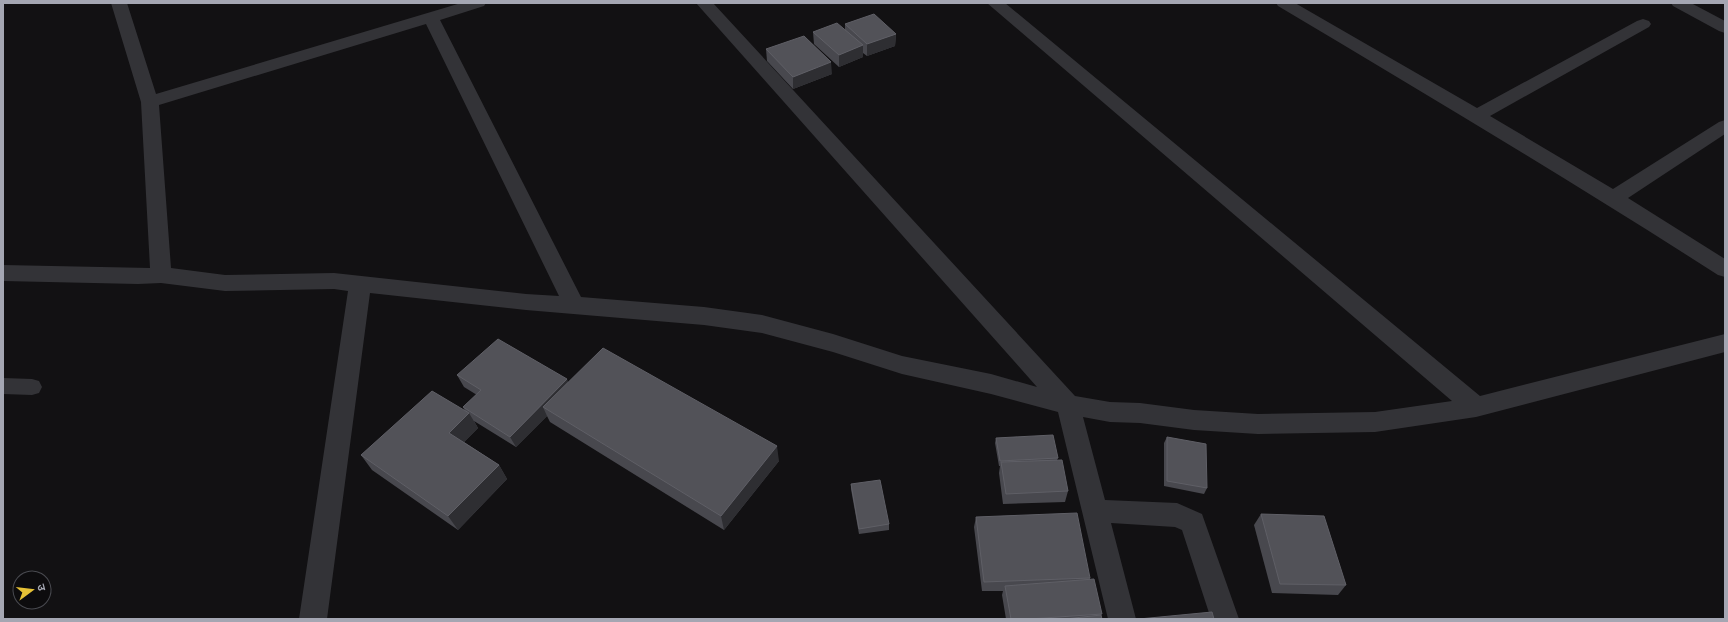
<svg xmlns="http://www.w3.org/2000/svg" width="1728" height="622" viewBox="0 0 1728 622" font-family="Rubik,'Noto Sans Devanagari',sans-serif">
<rect width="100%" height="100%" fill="#121113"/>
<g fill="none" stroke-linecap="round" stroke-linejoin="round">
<!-- service -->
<polygon fill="#333337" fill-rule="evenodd" points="3,378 32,379 39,381 42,387 39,393 32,395 3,394"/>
<!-- minor -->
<g fill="#333337" fill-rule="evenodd">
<path d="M111,3H127L156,94L461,3H486L484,6L440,20L581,297L704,307L762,315L833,334L902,356L991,374L1037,387L696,3H713L1075,396L1110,402L1140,403L1194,410L1258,414L1375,412L1452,401L987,3H1005L1480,396L1725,334V352L1476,417L1375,432L1258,434L1194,430L1140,423L1110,422L1083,417L1105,500L1177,503L1202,514L1239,619H1211L1182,530L1175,527L1111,523L1136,619H1108L1058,412L991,394L902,374L833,352L762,333L704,325L526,310L370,293L327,619H299L348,291L334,289L225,291L161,283L138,284L3,281V265L150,268L141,102ZM426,24L559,296L526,294L334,273L225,275L171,268L159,105Z"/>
<path d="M1276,3H1295L1477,108L1637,21L1643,19L1649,21L1651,24L1649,27L1490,116L1613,189L1719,122L1725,120V134L1628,198L1725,259V277L1718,275C1573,182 1426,94 1278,6Z"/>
<polygon points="1671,3 1691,3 1725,21 1725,33 1719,31 1673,6"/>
</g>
</g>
<!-- wall -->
<g fill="#48484e">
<polygon points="845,24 896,34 895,46 867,56 863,53 863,57 839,67 814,44 813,32 845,30"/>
<polygon points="766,49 832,74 793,89 767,61"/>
<polygon points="457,375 569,382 779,461 724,530 550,422 547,416 516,447 474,421 478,428 464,442 499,465 507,479 458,530 372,470 361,455 465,411 463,407 477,395 464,387"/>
<polygon points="1167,437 1207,488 1204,494 1164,486 1164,443"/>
<polygon points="996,438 1058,458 1057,460 1068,491 1065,502 1003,504 999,473 1000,466 999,466 995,443"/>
<polygon points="851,484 889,524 889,530 859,534 851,489"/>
<polygon points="1261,514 1346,585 1338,595 1272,593 1254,525"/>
<polygon points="976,517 1090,578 1090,579 1102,614 1101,615 1102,619 1006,619 1002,595 1003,591 982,591 974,527"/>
</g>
<!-- shaded-wall -->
<g fill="#2e2e32">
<polygon points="896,34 895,46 867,56 867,44"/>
<polygon points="863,45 863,57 839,67 839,55"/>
<polygon points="831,62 832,74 793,89 793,77"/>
<polygon points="567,379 572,390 543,407 547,416 516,447 510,437"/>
<polygon points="469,413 478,428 458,448 449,433"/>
<polygon points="777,446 779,461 724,530 721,516"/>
<polygon points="499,465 507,479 458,530 448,516"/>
</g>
<!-- building -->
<g fill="#525258" stroke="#5f5f66">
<polygon points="874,14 896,34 867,44 845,24"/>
<polygon points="837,23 863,45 839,55 813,32"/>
<polygon points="804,36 831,62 793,77 766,49"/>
<polygon points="498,339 567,379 510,437 463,407 481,390 457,375"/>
<polygon points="603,348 777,446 721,516 543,407"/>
<polygon points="432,391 469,413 449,433 499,465 448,516 361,455"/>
<polygon points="1053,435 1058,458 1000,461 996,438"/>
<polygon points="1167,437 1206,444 1207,488 1167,481"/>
<polygon points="1062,460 1068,491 1006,494 1001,462"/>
<polygon points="880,480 889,524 859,529 851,484"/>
<polygon points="1077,513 1090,578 984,582 976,517"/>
<polygon points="1261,514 1324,516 1346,585 1280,584"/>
<polygon points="1094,579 1102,614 1029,619 1011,619 1005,586"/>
<polygon points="1212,612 1214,619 1139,619"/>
<polygon points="1101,615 1102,619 1065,619"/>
</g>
<!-- border -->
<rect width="1728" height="622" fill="none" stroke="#a4a6b2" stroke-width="8"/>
<!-- north arrow -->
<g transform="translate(32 590) rotate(75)"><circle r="19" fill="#0d0c0e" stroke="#494a50"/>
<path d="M0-3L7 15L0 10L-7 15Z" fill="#e6c136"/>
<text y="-6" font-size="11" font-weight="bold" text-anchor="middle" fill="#a4a6b2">उ</text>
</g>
</svg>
